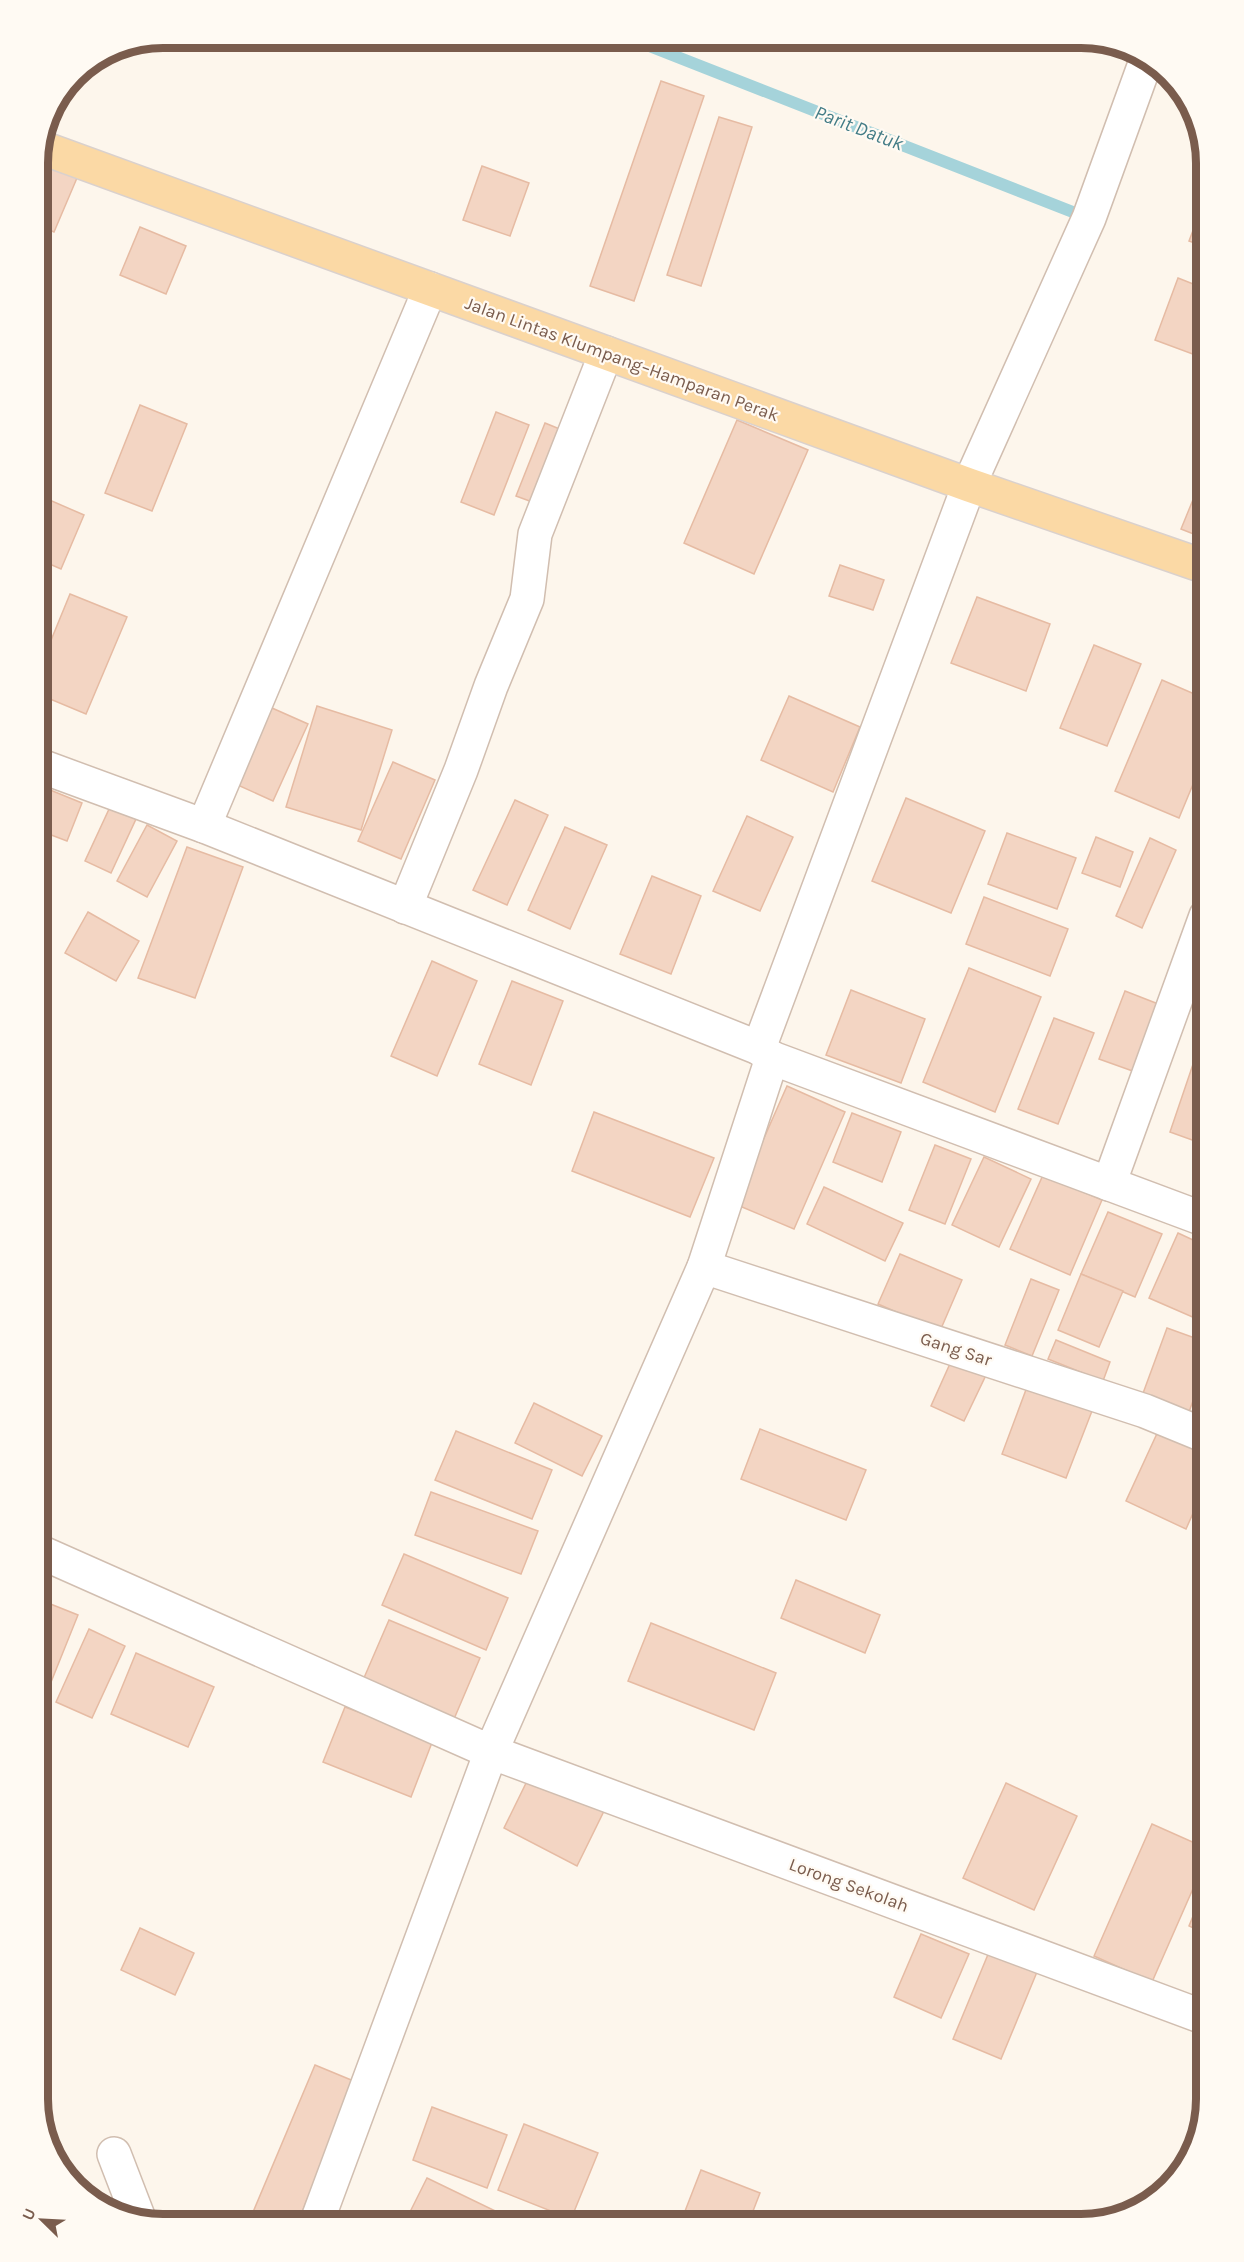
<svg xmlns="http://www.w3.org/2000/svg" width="1244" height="2262" viewBox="0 0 1244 2262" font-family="Karla,sans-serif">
<rect width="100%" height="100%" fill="#fdf6ec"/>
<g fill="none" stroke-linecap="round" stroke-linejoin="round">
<!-- stream -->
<polyline stroke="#a5d3da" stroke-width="12" points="629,38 1088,218"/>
</g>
<!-- building -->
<g fill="#f3d5c3" stroke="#e6bba3" stroke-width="1.5">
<polygon points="661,81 704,96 634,301 590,286"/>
<polygon points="719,117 752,127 701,286 667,275"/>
<polygon points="44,163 77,178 54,232 38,225 38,178"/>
<polygon points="482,166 529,183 510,236 463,220"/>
<polygon points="1206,196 1206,247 1189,241"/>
<polygon points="140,227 186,246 166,294 120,275"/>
<polygon points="1178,278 1206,289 1206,359 1155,340"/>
<polygon points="140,405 187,424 152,511 105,493"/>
<polygon points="496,412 529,425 494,515 461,502"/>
<polygon points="737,420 808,450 754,574 684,543"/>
<polygon points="545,423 562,430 535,503 516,496"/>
<polygon points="1206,468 1206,539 1181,529"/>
<polygon points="38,495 84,515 61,569 38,559"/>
<polygon points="840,565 884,580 873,610 829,596"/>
<polygon points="70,594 127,617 86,714 38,694 38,672"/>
<polygon points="977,597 1050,624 1026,691 951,663"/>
<polygon points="1094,645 1141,664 1107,746 1060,728"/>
<polygon points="1162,680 1206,699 1206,753 1179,818 1115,791"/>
<polygon points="789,696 860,727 833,792 761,760"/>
<polygon points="263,704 308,724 273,801 229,781"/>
<polygon points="317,706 392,730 361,830 286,807"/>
<polygon points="393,762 435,780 401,859 358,841"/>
<polygon points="38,785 82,803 67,841 38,830"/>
<polygon points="906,798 985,831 951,913 872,881"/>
<polygon points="515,800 548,815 507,905 473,890"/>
<polygon points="110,807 136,819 111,873 85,861"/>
<polygon points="747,816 793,837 760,911 713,891"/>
<polygon points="147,825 177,841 147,897 117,881"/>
<polygon points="565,827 607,845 570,929 528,910"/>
<polygon points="1007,833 1076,858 1057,909 988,884"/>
<polygon points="1096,837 1133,852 1120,887 1082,873"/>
<polygon points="1150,838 1176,850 1142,928 1116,916"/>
<polygon points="187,847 243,867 195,998 138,978"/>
<polygon points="652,876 701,896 671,974 620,954"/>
<polygon points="984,897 1068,929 1050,976 966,944"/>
<polygon points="88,912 139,941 116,981 65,953"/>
<polygon points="432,961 477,981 437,1076 391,1056"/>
<polygon points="969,968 1041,997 995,1112 923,1082"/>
<polygon points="512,981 563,1001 531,1085 479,1064"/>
<polygon points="851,990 925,1019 901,1083 826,1055"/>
<polygon points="1125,991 1166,1007 1141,1074 1099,1059"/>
<polygon points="1054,1018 1094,1033 1058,1124 1018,1109"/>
<polygon points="1206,1026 1206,1145 1170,1132"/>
<polygon points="787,1086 845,1112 794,1229 735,1204"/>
<polygon points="594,1112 714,1158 690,1217 572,1171"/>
<polygon points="852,1113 901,1132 882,1182 833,1162"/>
<polygon points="935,1145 971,1159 945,1224 909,1210"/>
<polygon points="984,1157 1031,1179 999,1247 952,1225"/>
<polygon points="1043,1175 1102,1200 1070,1275 1010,1249"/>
<polygon points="824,1187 903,1223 885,1261 807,1224"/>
<polygon points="1108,1212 1162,1234 1135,1297 1081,1274"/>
<polygon points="1178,1233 1206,1246 1206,1317 1204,1322 1149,1298"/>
<polygon points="900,1254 962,1280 940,1331 878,1304"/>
<polygon points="1081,1274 1123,1291 1099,1347 1058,1330"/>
<polygon points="1031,1279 1059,1290 1032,1356 1005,1345"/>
<polygon points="1167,1328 1206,1342 1206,1364 1189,1412 1142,1396"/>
<polygon points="1056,1340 1110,1362 1103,1381 1048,1359"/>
<polygon points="953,1357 987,1373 964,1421 931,1406"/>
<polygon points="1027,1387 1092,1411 1066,1478 1002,1454"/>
<polygon points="534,1403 602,1436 582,1476 515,1443"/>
<polygon points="1160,1427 1206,1449 1206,1484 1186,1529 1126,1501"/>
<polygon points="760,1429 866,1470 846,1520 741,1479"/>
<polygon points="456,1431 552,1470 532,1519 435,1480"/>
<polygon points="431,1492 538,1531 521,1574 415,1535"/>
<polygon points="404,1554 508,1598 486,1650 382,1605"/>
<polygon points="796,1580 880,1615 865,1653 781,1618"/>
<polygon points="38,1599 78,1615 43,1702 38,1700"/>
<polygon points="389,1620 480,1658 451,1726 360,1687"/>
<polygon points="651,1623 776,1673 754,1730 628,1681"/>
<polygon points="89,1629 125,1646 92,1718 56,1702"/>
<polygon points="136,1653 214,1687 188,1747 111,1714"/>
<polygon points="345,1707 433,1740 411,1797 323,1762"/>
<polygon points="530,1775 604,1811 577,1866 504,1828"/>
<polygon points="1006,1783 1077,1816 1034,1910 963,1878"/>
<polygon points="1152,1824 1206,1848 1206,1859 1152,1982 1094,1956"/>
<polygon points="1206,1885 1206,1934 1189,1926"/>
<polygon points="140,1928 194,1953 175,1995 121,1970"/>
<polygon points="921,1934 969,1954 941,2018 894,1997"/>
<polygon points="989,1952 1037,1972 1001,2059 953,2039"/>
<polygon points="315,2065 356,2082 297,2224 248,2224"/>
<polygon points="432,2107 507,2135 487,2188 413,2160"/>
<polygon points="524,2124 598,2153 571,2219 498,2190"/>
<polygon points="701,2170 760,2193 748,2224 680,2224"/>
<polygon points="427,2178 518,2222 516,2224 404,2224"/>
</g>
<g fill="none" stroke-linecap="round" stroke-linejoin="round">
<!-- minor casing -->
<g stroke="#d1beb0" stroke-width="36">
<g id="minor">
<polyline points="38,765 204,826 759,1048"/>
<polyline points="204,826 430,289"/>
<polyline points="405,907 461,770 491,686 527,599 535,534 606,353"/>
<polyline points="772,1058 1206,1220"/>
<polyline points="1109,1184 1206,916"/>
<polyline points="704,1267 1145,1411 1206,1436"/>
<polyline points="38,1551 491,1752 704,1267 772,1058 759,1048 969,485 1089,218 1147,58"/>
<polyline points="114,2154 139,2219"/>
<polyline points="316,2224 491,1752 1206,2018"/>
</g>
</g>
<!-- primary casing -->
<g stroke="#dad1cd" stroke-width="36">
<polyline id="primary" points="40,147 969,485 1206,567"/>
</g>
<!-- minor -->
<use href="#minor" stroke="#fff" stroke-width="33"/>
<!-- primary -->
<use href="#primary" stroke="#fbd9a5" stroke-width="33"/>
</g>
<g text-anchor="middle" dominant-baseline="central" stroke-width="4.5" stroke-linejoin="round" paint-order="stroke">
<!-- street labels -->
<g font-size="18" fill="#7a5c4d" stroke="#fffaf3">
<text transform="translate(622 359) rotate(20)">Jalan Lintas Klumpang–Hamparan Perak</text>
<text transform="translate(956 1349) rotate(18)">Gang Sar</text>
<text transform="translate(849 1885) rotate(20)">Lorong Sekolah</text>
</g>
<!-- water labels -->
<g font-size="20" font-style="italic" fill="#437c86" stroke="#fffaf3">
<text transform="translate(859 128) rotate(21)">Parit Datuk</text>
</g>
</g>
<!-- crop -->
<path d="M0 0H1244V2262H0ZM163 48H1081A115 115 0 0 1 1196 163V2099A115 115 0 0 1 1081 2214H163A115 115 0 0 1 48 2099V163A115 115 0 0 1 163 48Z" fill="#fffaf3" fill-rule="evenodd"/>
<path fill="none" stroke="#7a5c4d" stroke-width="8" d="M163 48H1081A115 115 0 0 1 1196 163V2099A115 115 0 0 1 1081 2214H163A115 115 0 0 1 48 2099V163A115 115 0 0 1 163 48Z"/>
<!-- north arrow -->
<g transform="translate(42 2220) rotate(294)" stroke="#fffaf3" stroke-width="4.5" paint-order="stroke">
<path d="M0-4.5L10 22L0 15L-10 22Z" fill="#7a5c4d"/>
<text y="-9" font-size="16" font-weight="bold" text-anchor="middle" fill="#7a5c4d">U</text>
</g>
</svg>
